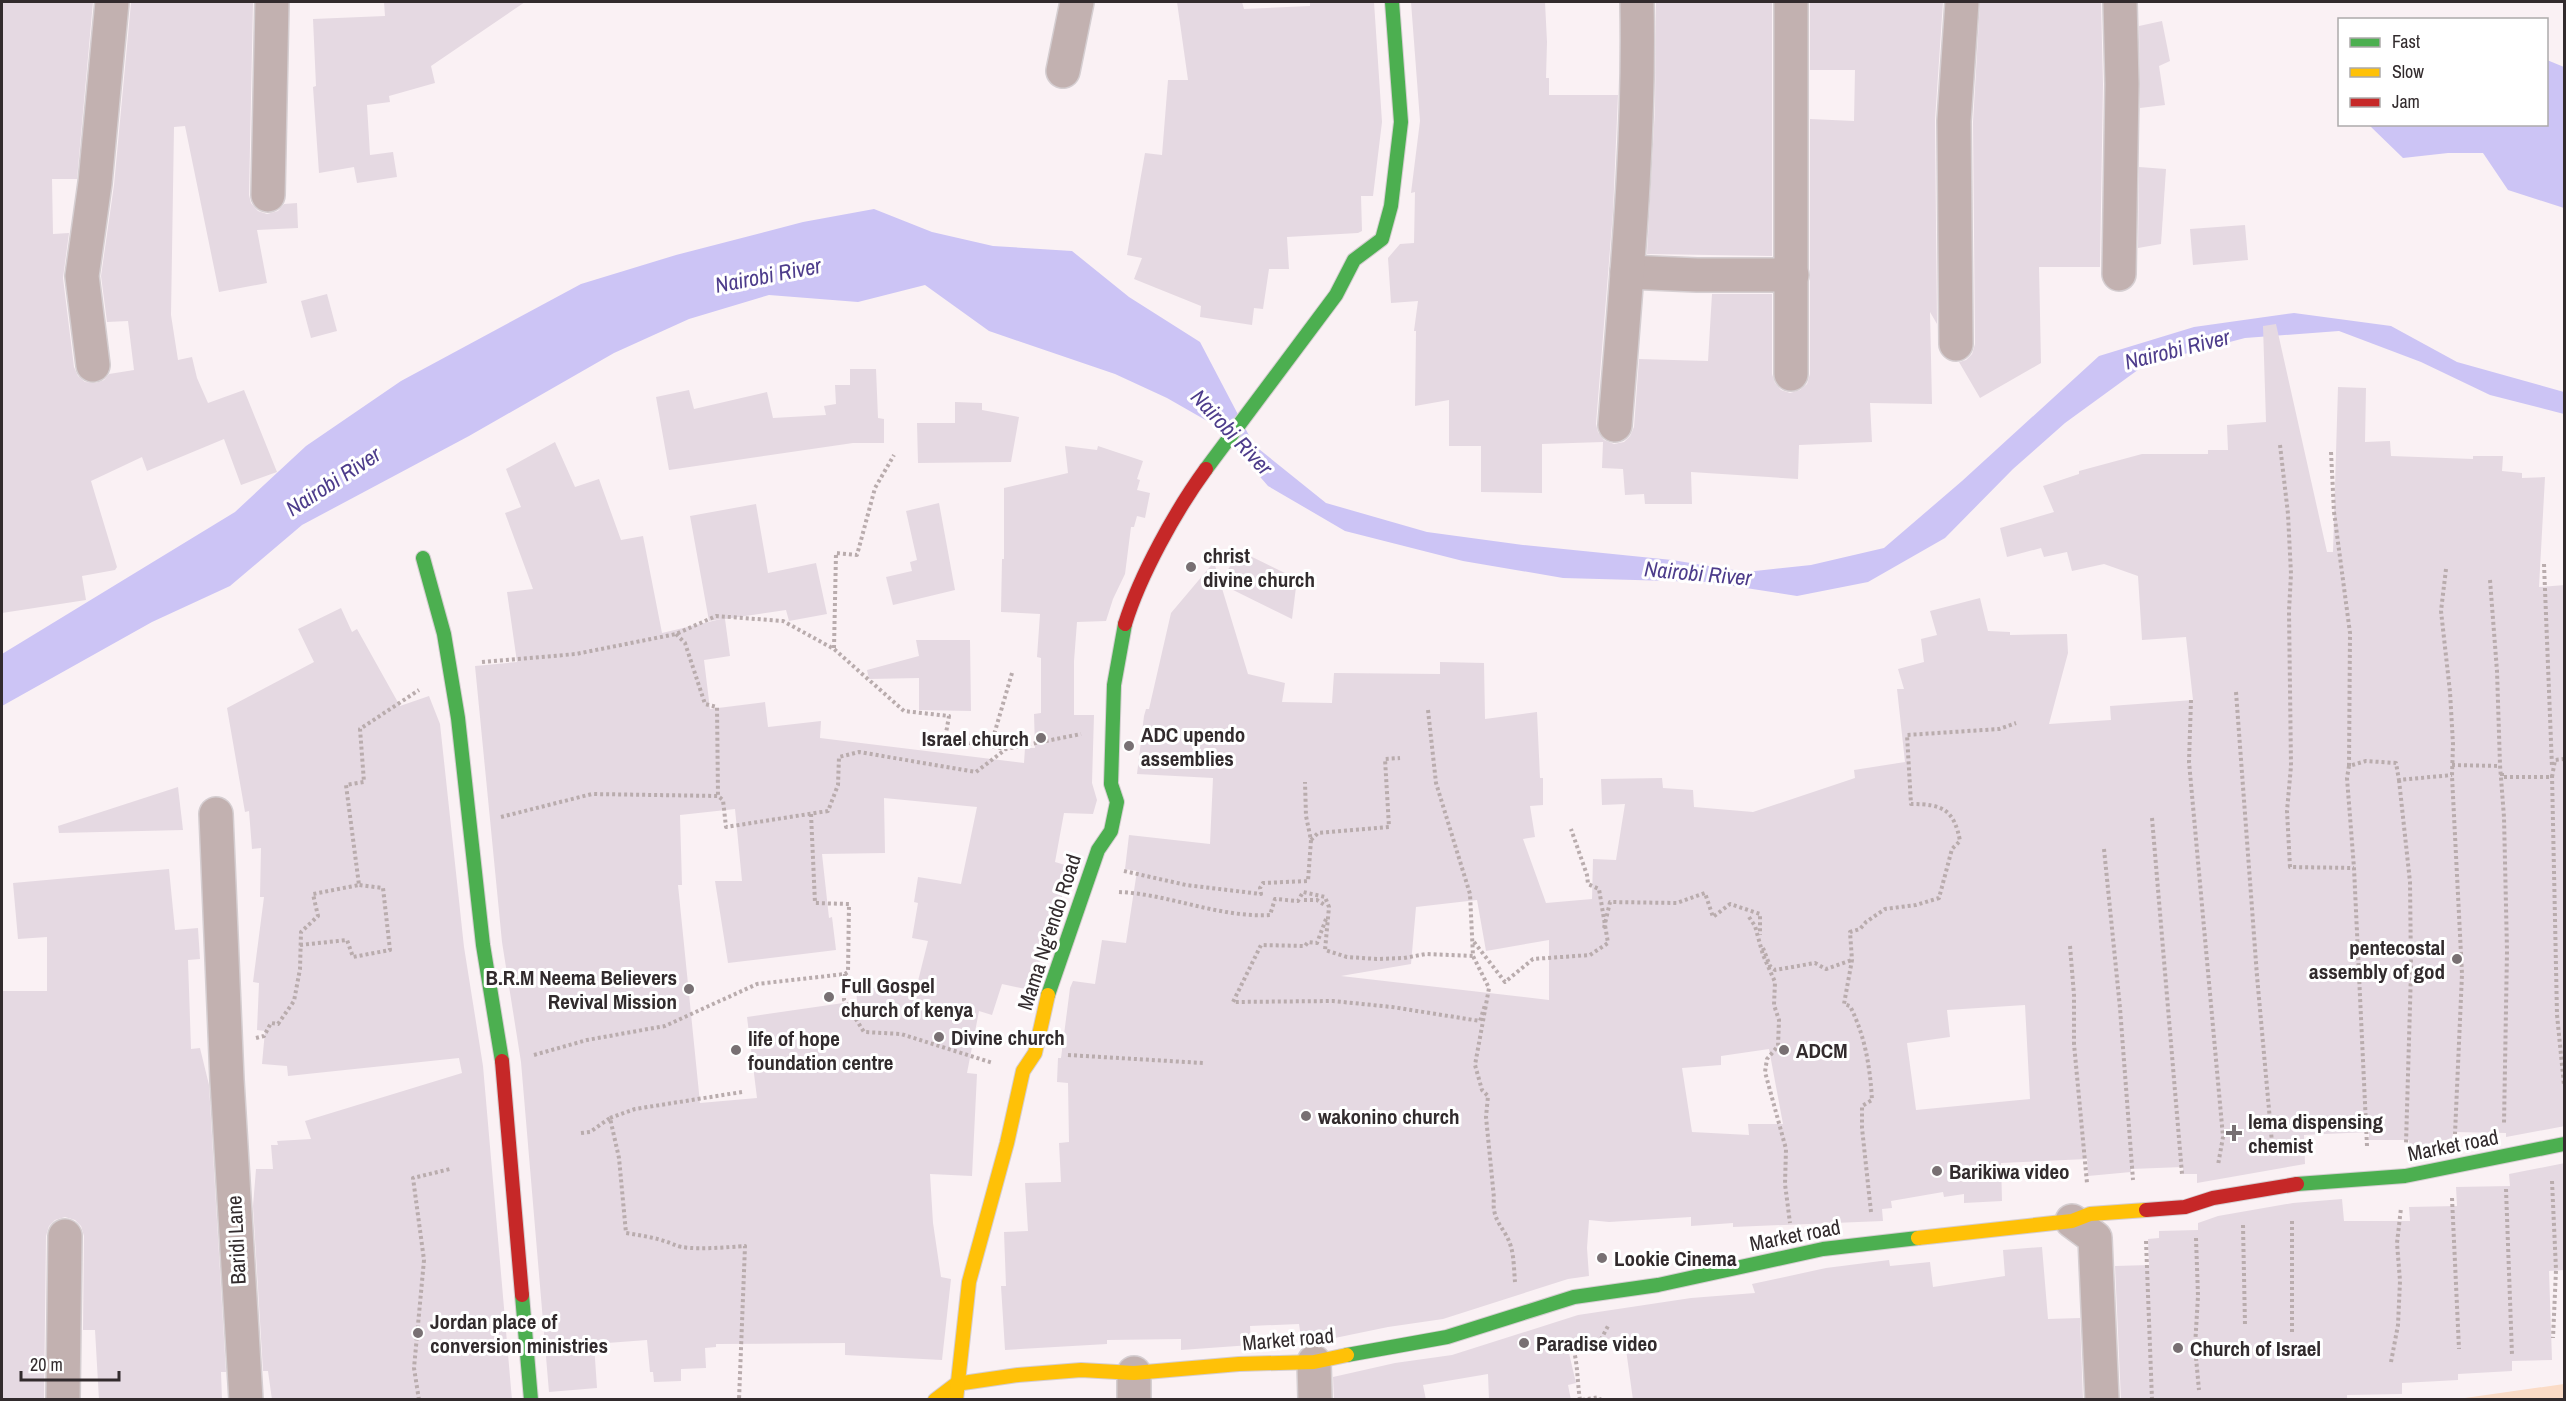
<svg xmlns="http://www.w3.org/2000/svg" width="2566" height="1401" viewBox="0 0 2566 1401" font-family="'Archivo Narrow',sans-serif">
<rect width="100%" height="100%" fill="#faf1f4"/>
<!-- green -->
<polygon fill="#fadbc6" points="2564,1384 2564,1399 2458,1399"/>
<!-- water -->
<g fill="#ccc4f5">
<polygon points="2547,60 2564,67 2564,208 2508,190 2483,153 2448,153 2403,158 2369,125 2546,124"/>
<polygon points="874,209 932,232 993,246 1072,251 1129,297 1200,342 1254,445 1326,503 1427,532 1523,545 1672,560 1746,572 1811,565 1884,548 1962,481 2099,356 2194,327 2294,313 2391,326 2457,362 2564,392 2564,414 2490,395 2421,362 2339,331 2245,338 2146,364 2065,423 2013,469 1945,538 1868,582 1797,596 1707,582 1563,578 1463,561 1345,531 1268,486 1216,426 1167,398 1115,374 989,331 925,285 858,302 769,295 689,319 614,353 469,436 302,525 230,586 152,622 2,706 2,654 235,512 306,446 401,381 581,284 676,255 803,222"/>
</g>
<!-- building -->
<g fill="#e5d9e2" fill-rule="evenodd">
<polygon points="2,2 93,2 77,179 52,179 53,234 69,233 63,278 74,367 78,376 85,382 96,383 104,380 109,374 134,370 128,321 107,322 101,276 114,185 131,3 253,2 249,195 251,203 258,211 267,214 278,211 284,204 297,203 298,228 257,230 267,283 219,292 185,126 174,127 171,315 178,360 192,357 197,378 208,403 244,390 277,472 241,485 224,439 147,471 142,457 91,481 117,567 115,570 82,576 86,600 2,613"/>
<polygon points="384,2 525,2 431,66 435,83 389,96 390,102 367,105 370,155 393,152 397,177 357,183 354,167 319,173 313,87 316,86 313,19 385,16"/>
<polygon points="1177,2 1242,2 1244,9 1310,6 1310,3 1374,2 1382,122 1373,196 1361,196 1362,231 1358,233 1287,237 1289,269 1269,269 1263,309 1254,308 1252,325 1200,317 1201,306 1134,279 1142,258 1127,255 1145,153 1162,155 1168,80 1188,80"/>
<polygon points="1411,2 1545,2 1547,42 1546,78 1549,78 1549,95 1618,95 1613,212 1596,424 1598,432 1604,440 1614,444 1624,442 1630,436 1634,427 1639,359 1708,361 1712,294 1772,294 1772,374 1775,383 1781,390 1790,393 1800,390 1807,384 1810,374 1810,119 1854,121 1855,70 1810,70 1810,2 1943,2 1935,120 1937,324 1930,312 1932,404 1870,403 1872,442 1799,445 1798,479 1691,472 1692,504 1645,504 1644,494 1625,495 1623,469 1602,468 1603,442 1542,444 1542,493 1481,492 1481,446 1449,446 1449,400 1415,406 1416,331 1414,331 1418,301 1391,303 1388,258 1400,244 1414,243 1415,192 1411,193 1420,121"/>
<polygon points="1656,2 1772,2 1772,256 1647,254 1655,108"/>
<polygon points="1980,2 2101,2 2103,84 2100,267 2039,267 2041,363 1980,398 1959,362 1966,360 1972,354 1975,344 1973,122"/>
<polygon points="2162,21 2170,61 2159,66 2165,105 2140,108 2139,26"/>
<polygon points="2139,167 2166,169 2161,244 2138,248"/>
<polygon points="2245,225 2248,260 2193,265 2190,229"/>
<polygon points="327,294 337,331 311,338 301,301"/>
<path d="M2276,324L2327,552H2333L2338,387L2366,388L2365,442L2390,441L2391,456L2473,459V456H2503L2502,471L2522,473V478L2545,477L2539,587L2565,585V1126L2506,1137V1133L2453,1132L2452,1147L2410,1152L2409,1140H2369V1132L2304,1135L2305,1164L2197,1183V1174H2183V1167L2131,1169V1172L2088,1176L2087,1159L2001,1163L2002,1201L1964,1203V1194L1944,1197L1943,1192L1891,1201L1892,1208L1882,1209L1883,1221L1733,1227V1223L1691,1226V1217L1609,1222L1589,1220L1587,1248L1589,1276L1568,1279L1443,1319L1388,1327L1330,1339L1329,1331L1301,1337L1299,1324L1250,1326L1251,1345L1181,1350V1339L1107,1340V1344L1005,1350L1001,1286H1006L1004,1232L1028,1231L1025,1183L1061,1182L1059,1143L1069,1142L1068,1083L1057,1082L1058,1058H1061L1070,988L1073,981L1095,984L1102,940L1126,943L1137,871L1125,869L1129,835L1210,844L1213,778L1137,774L1144,716L1146,709H1149L1171,613L1214,562L1248,674L1285,683L1282,702L1332,703L1334,673L1440,674V662L1484,663L1485,719L1537,712L1540,778H1543V805L1530,806L1535,837L1523,839L1546,903L1592,899L1593,859L1616,860L1625,804L1602,805L1601,779L1662,778L1663,788L1693,790L1694,807L1753,812L1855,778L1854,770L1905,762L1897,689H1904L1898,669L1924,662L1921,639L1937,635L1930,611L1980,598L1988,631L2010,632V635L2067,634L2068,653L2049,724L2111,720L2110,706L2193,700L2186,637L2142,640L2138,576L2104,564L2072,571L2067,552L2044,557L2041,548L2007,557L2000,528L2054,512L2043,486L2079,474V471L2142,454H2208V450H2228L2227,425L2266,422L2263,326ZM1477,900L1486,951L1549,940V1000L1341,976L1411,964L1416,907ZM2025,1005L2030,1099L1916,1110L1907,1043L1950,1037L1947,1010ZM1769,1049L1783,1124H1748L1749,1135L1692,1132L1682,1068L1721,1065V1056Z"/>
<polygon points="850,369 876,369 878,418 884,419 884,443 853,443 669,470 656,397 689,390 694,409 767,392 773,418 826,415 824,406 836,404 835,385 850,385"/>
<polygon points="955,402 982,403 982,410 1019,417 1011,462 918,463 917,423 955,423"/>
<path d="M555,442L575,487L599,479L621,540L643,536L662,633L721,619L709,621L690,516L756,504L768,573L816,563L827,614L789,621L786,610L725,619L730,656L704,660L710,709L765,702L768,727L821,721L820,738L1024,763L1025,748H1035L1034,714L1041,713V658L1037,657L1040,614L1001,612L1002,559H1004V488L1068,473L1065,446L1097,450L1098,446L1143,461L1137,479L1140,480L1137,490L1150,493L1145,518L1137,516L1134,527H1131L1125,574L1113,599L1106,621L1077,622L1074,661V715H1094L1092,783L1097,800L1093,814L1064,813L1055,862L1072,867L1030,990L1002,984L992,1015L979,1011L967,1073L977,1074L972,1176L930,1174L933,1223L941,1277L951,1279L942,1360L845,1355V1343L716,1344V1347L705,1348L706,1368L681,1369V1381L654,1382L653,1372H650L647,1340L594,1344L597,1388L549,1392L521,1062L502,942L475,666L517,662L507,592L533,589L505,513L521,507L506,469ZM884,798L977,807L961,884L918,877L914,902L918,903L912,938L928,941L917,985L856,989L857,1001L747,1017L757,1098L700,1103L678,885H682L680,815L735,809L742,881H715L728,963L836,950L832,917L829,918L822,854L885,853Z"/>
<polygon points="939,503 955,590 893,605 886,577 912,571 910,562 917,560 906,511"/>
<polygon points="1238,550 1297,579 1292,619 1221,584"/>
<polygon points="341,608 352,632 357,629 400,706 429,696 440,724 464,947 483,1066 512,1400 272,1400 268,1371 263,1371 253,1206 256,1169 273,1169 271,1145 278,1145 277,1141 311,1139 305,1121 462,1073 459,1058 288,1076 287,1066 262,1064 265,1031 257,1030 259,983 253,982 264,897 260,897 261,848 252,849 249,811 245,812 227,708 314,662 298,629"/>
<polygon points="916,640 970,640 971,711 919,710 919,678 869,679 867,670 919,656"/>
<polygon points="178,787 183,830 59,833 58,826"/>
<polygon points="169,869 175,930 198,928 200,959 188,960 191,1049 200,1048 209,1085 226,1372 221,1372 222,1400 99,1400 95,1330 83,1330 84,1236 81,1226 75,1220 65,1217 55,1220 49,1226 46,1236 44,1400 2,1400 2,991 47,991 47,937 18,939 13,883"/>
<polygon points="2565,1163 2565,1270 2549,1271 2552,1360 2512,1361 2512,1371 2458,1374 2458,1380 2402,1383 2402,1394 2347,1395 2347,1400 2121,1400 2115,1266 2149,1265 2148,1239 2159,1238 2159,1231 2198,1230 2198,1223 2218,1216 2293,1203 2342,1199 2344,1221 2410,1221 2409,1207 2457,1206 2456,1187 2510,1186 2509,1174"/>
<polygon points="2042,1247 2048,1319 2080,1318 2083,1400 1633,1400 1624,1335 1568,1349 1576,1383 1568,1385 1571,1400 1489,1400 1488,1374 1423,1385 1426,1400 1334,1400 1333,1377 1395,1363 1452,1355 1578,1315 1691,1298 1755,1293 1752,1284 1826,1268 1889,1260 1890,1266 1930,1262 1933,1287 2005,1276 2003,1250"/>
</g>
<g fill="none" stroke-linecap="round" stroke-linejoin="round">
<!-- street casing -->
<g stroke="#d5ced1" stroke-width="36">
<g id="street">
<polyline points="1063,71 1077,2"/>
<polyline points="268,195 272,2"/>
<polyline points="1627,272 1697,275 1792,275"/>
<polyline points="2119,274 2122,84 2120,2"/>
<polyline points="1956,344 1954,121 1962,2"/>
<polyline points="93,365 82,276 95,183 112,2"/>
<polyline points="1791,374 1791,2"/>
<path d="M1615,425C1626,284 1640,142 1637,2"/>
<polyline points="216,814 227,1080 246,1400"/>
<polyline points="2072,1221 2095,1238 2102,1400"/>
<polyline points="1314,1362 1315,1400"/>
<polyline points="63,1400 65,1236"/>
<polyline points="1134,1400 1134,1373"/>
</g>
</g>
<!-- fast casing -->
<g stroke="#d5ced1" stroke-width="16">
<g id="fast">
<polyline points="1206,469 1336,295 1354,260 1382,239 1391,206 1401,122 1392,2"/>
<polyline points="423,558 444,634 458,718 483,945 502,1061"/>
<polyline points="1048,995 1098,850 1111,831 1117,802 1111,784 1114,685 1125,624"/>
<polyline points="2297,1184 2405,1176 2564,1144"/>
<polyline points="522,1295 531,1400"/>
<polyline points="1347,1355 1447,1337 1574,1297 1658,1285 1823,1249 1918,1238"/>
</g>
</g>
<!-- slow casing -->
<g stroke="#d5ced1" stroke-width="16">
<g id="slow">
<polyline points="1918,1238 2072,1221 2090,1214 2146,1210"/>
<polyline points="935,1400 956,1384 1018,1375 1081,1370 1134,1373 1239,1364 1314,1362 1347,1355"/>
<polyline points="956,1400 969,1282 1007,1143 1023,1071 1035,1053 1048,995"/>
</g>
</g>
<!-- jam casing -->
<g stroke="#d5ced1" stroke-width="16">
<g id="jam">
<path d="M1125,624C1140,575 1176,510 1206,469"/>
<polyline points="502,1061 522,1295"/>
<polyline points="2146,1210 2185,1207 2213,1198 2297,1184"/>
</g>
</g>
<!-- path -->
<g stroke="#b9acad" stroke-width="4" stroke-dasharray="3 3" stroke-linecap="butt">
<polyline points="2280,445 2288,514 2291,574 2289,611 2291,766 2287,811 2290,867 2354,868"/>
<polyline points="2331,452 2334,512 2350,633 2349,766"/>
<polyline points="2544,564 2552,767"/>
<polyline points="2446,569 2441,611 2450,692 2453,744 2452,776 2462,974 2455,1134"/>
<polyline points="2490,580 2497,671 2500,765 2504,817 2507,951 2504,1124"/>
<polyline points="676,634 685,643 705,704 717,707 718,796"/>
<polyline points="834,648 836,553 857,555 875,488 894,455"/>
<polyline points="482,662 576,654 676,634 716,616 783,621 834,649 904,711 949,716 945,739 1006,749"/>
<polyline points="2236,692 2257,976 2273,1154"/>
<polyline points="2191,700 2189,762 2223,1137 2218,1165"/>
<path d="M1428,710L1436,783L1470,894L1473,956L1489,988L1475,1065L1482,1090L1488,1096L1486,1117L1494,1198C1491,1222 1506,1228 1511,1247C1514,1257 1514,1271 1515,1282"/>
<polyline points="991,745 1012,673"/>
<polyline points="2452,765 2500,766"/>
<polyline points="2502,773 2502,777 2552,777 2555,760 2564,759"/>
<polyline points="2552,775 2557,1015 2564,1085"/>
<polyline points="2399,780 2410,882 2411,971 2406,1144"/>
<polyline points="811,814 815,903 849,904 848,972 845,974"/>
<polyline points="501,817 592,794 718,796 723,800 726,827 828,811 838,785 839,757 859,752 976,772 1006,749 1081,734"/>
<polyline points="2152,818 2182,1174"/>
<polyline points="1311,840 1318,833 1389,827 1385,759 1400,758"/>
<polyline points="2104,849 2120,1008 2133,1180"/>
<polyline points="1124,871 1186,885 1261,894 1260,888 1263,883 1308,881 1311,840 1306,816 1305,782"/>
<path d="M1119,892C1169,894 1219,918 1270,915L1275,899L1298,901L1303,892L1325,897L1329,907L1325,950L1347,957L1377,959L1404,958L1426,954L1473,956"/>
<polyline points="1304,900 1317,900 1326,906"/>
<polyline points="1749,917 1755,926 1763,955 1775,982 1774,1005 1779,1020 1778,1046 1767,1059 1765,1072 1786,1149 1785,1184 1790,1223"/>
<polyline points="1326,919 1317,943 1308,942 1305,946 1261,945 1233,1002 1333,1001 1392,1007 1480,1021 1485,1005"/>
<polyline points="1604,928 1610,902 1677,903 1705,893 1713,917 1730,904 1760,914 1760,935"/>
<polyline points="1474,942 1505,982 1533,959 1590,955 1608,943 1599,889 1588,884 1587,875 1571,829"/>
<polyline points="300,945 347,940 353,957 390,950 383,888 359,885"/>
<polyline points="2070,946 2074,995 2074,1044 2087,1183"/>
<polyline points="1763,948 1770,966 1775,970 1815,963 1826,969 1852,960"/>
<polyline points="256,1038 264,1036 271,1023 278,1024 294,1001 300,969 301,932 318,916 313,894 359,885 346,785 364,782 360,729 419,690"/>
<polyline points="534,1055 587,1040 665,1026 757,984 845,974 844,1000 864,1032 901,1034 993,1063"/>
<polyline points="1068,1055 1203,1063"/>
<polyline points="610,1118 635,1109 742,1092"/>
<path d="M581,1133L590,1132L610,1118L619,1158L626,1233C644,1236 659,1238 675,1245C688,1251 730,1247 745,1246L739,1400"/>
<polyline points="2367,1146 2354,868 2347,778 2349,766 2366,761 2396,763 2399,780 2452,775"/>
<polyline points="2552,1181 2556,1270 2553,1338"/>
<polyline points="2506,1189 2512,1355"/>
<polyline points="2452,1198 2459,1349"/>
<path d="M1871,1212L1862,1128V1106L1872,1100C1870,1066 1865,1036 1850,1006L1844,1004L1852,960L1850,932L1860,929L1866,922L1885,909L1916,905L1939,898L1952,849L1960,841C1954,809 1942,804 1911,804L1907,735L1999,729L2016,723"/>
<polyline points="2243,1225 2245,1325"/>
<polyline points="2196,1238 2198,1296 2195,1347 2199,1390"/>
<polyline points="2146,1241 2152,1400"/>
<polyline points="2292,1332 2292,1218"/>
<polyline points="2391,1362 2398,1325 2400,1281 2397,1243 2401,1208"/>
<polyline points="419,1400 414,1368 424,1260 413,1178 450,1169"/>
<path d="M1580,1400C1577,1380 1578,1365 1573,1347H1587L1599,1343L1608,1326"/>
<polyline points="1582,1400 1599,1397 1600,1400"/>
</g>
<!-- street -->
<use href="#street" stroke="#c2b1b0" stroke-width="33"/>
<!-- fast -->
<use href="#fast" stroke="#4caf50" stroke-width="14"/>
<!-- slow -->
<use href="#slow" stroke="#ffc107" stroke-width="14"/>
<!-- jam -->
<use href="#jam" stroke="#c62828" stroke-width="14"/>
</g>
<!-- markers -->
<g fill="#787073" stroke="#fff" stroke-width="2">
<circle cx="1191" cy="567" r="6"/>
<circle cx="1041" cy="738" r="6"/>
<circle cx="1129" cy="746" r="6"/>
<circle cx="2457" cy="959" r="6"/>
<circle cx="689" cy="989" r="6"/>
<circle cx="829" cy="997" r="6"/>
<circle cx="939" cy="1037" r="6"/>
<circle cx="736" cy="1050" r="6"/>
<circle cx="1784" cy="1050" r="6"/>
<circle cx="1306" cy="1116" r="6"/>
<path d="M2231 1124h6v6h6v6h-6v6h-6v-6h-6v-6h6z"/>
<circle cx="1937" cy="1171" r="6"/>
<circle cx="1602" cy="1258" r="6"/>
<circle cx="418" cy="1333" r="6"/>
<circle cx="1524" cy="1343" r="6"/>
<circle cx="2178" cy="1348" r="6"/>
</g>
<g text-anchor="middle" dominant-baseline="central" stroke-width="6" stroke-linejoin="round" paint-order="stroke">
<!-- poi labels -->
<g font-size="21" font-weight="bold" fill="#322b2d" stroke="#fff" text-anchor="start">
<text x="1203" y="555">christ<tspan x="1203" dy="24">divine church</tspan></text>
<text x="1141" y="734">ADC upendo<tspan x="1141" dy="24">assemblies</tspan></text>
<text x="1029" y="738" text-anchor="end">Israel church</text>
<text x="2445" y="947" text-anchor="end">pentecostal<tspan x="2445" dy="24">assembly of god</tspan></text>
<text x="677" y="977" text-anchor="end">B.R.M Neema Believers<tspan x="677" dy="24">Revival Mission</tspan></text>
<text x="841" y="985">Full Gospel<tspan x="841" dy="24">church of kenya</tspan></text>
<text x="951" y="1037">Divine church</text>
<text x="748" y="1038">life of hope<tspan x="748" dy="24">foundation centre</tspan></text>
<text x="1796" y="1050">ADCM</text>
<text x="1318" y="1116">wakonino church</text>
<text x="2248" y="1121">lema dispensing<tspan x="2248" dy="24">chemist</tspan></text>
<text x="1949" y="1171">Barikiwa video</text>
<text x="1614" y="1258">Lookie Cinema</text>
<text x="430" y="1321">Jordan place of<tspan x="430" dy="24">conversion ministries</tspan></text>
<text x="1536" y="1343">Paradise video</text>
<text x="2190" y="1348">Church of Israel</text>
</g>
<!-- street labels -->
<g font-size="21" fill="#322b2d" stroke="#fff">
<text transform="translate(1049 932) rotate(-72)">Mama Ng'endo Road</text>
<text transform="translate(2453 1145) rotate(-11)">Market road</text>
<text transform="translate(1795 1235) rotate(-11)">Market road</text>
<text transform="translate(236 1240) rotate(-93)">Baridi Lane</text>
<text transform="translate(1288 1339) rotate(-5)">Market road</text>
</g>
<!-- water labels -->
<g font-size="22" font-style="italic" fill="#4d3c8b" stroke="#fff">
<text transform="translate(768 275) rotate(-11)">Nairobi River</text>
<text transform="translate(2177 349) rotate(-14)">Nairobi River</text>
<text transform="translate(1232 432) rotate(47)">Nairobi River</text>
<text transform="translate(333 481) rotate(-33)">Nairobi River</text>
<text transform="translate(1698 573) rotate(5)">Nairobi River</text>
</g>
</g>
<!-- border -->
<rect width="2566" height="1401" fill="none" stroke="#322b2d" stroke-width="6"/>
<!-- legend -->
<rect x="2338" y="18" width="210" height="108" fill="#ffffff" stroke="#adaaab" stroke-width="1.5"/>
<rect x="2350" y="38" width="30" height="9" fill="#4caf50" stroke="#adaaab" stroke-width="1.5"/>
<text x="2392" y="48" font-size="18" fill="#322b2d">Fast</text>
<rect x="2350" y="68" width="30" height="9" fill="#ffc107" stroke="#adaaab" stroke-width="1.5"/>
<text x="2392" y="78" font-size="18" fill="#322b2d">Slow</text>
<rect x="2350" y="98" width="30" height="9" fill="#c62828" stroke="#adaaab" stroke-width="1.5"/>
<text x="2392" y="108" font-size="18" fill="#322b2d">Jam</text>
<!-- scale -->
<path d="M21 1371v9h98v-9" fill="none" stroke="#322b2d" stroke-width="3"/>
<text x="30" y="1371" font-size="18" fill="#322b2d" stroke="#ffffff" stroke-width="4.5" paint-order="stroke">20 m</text>
</svg>
